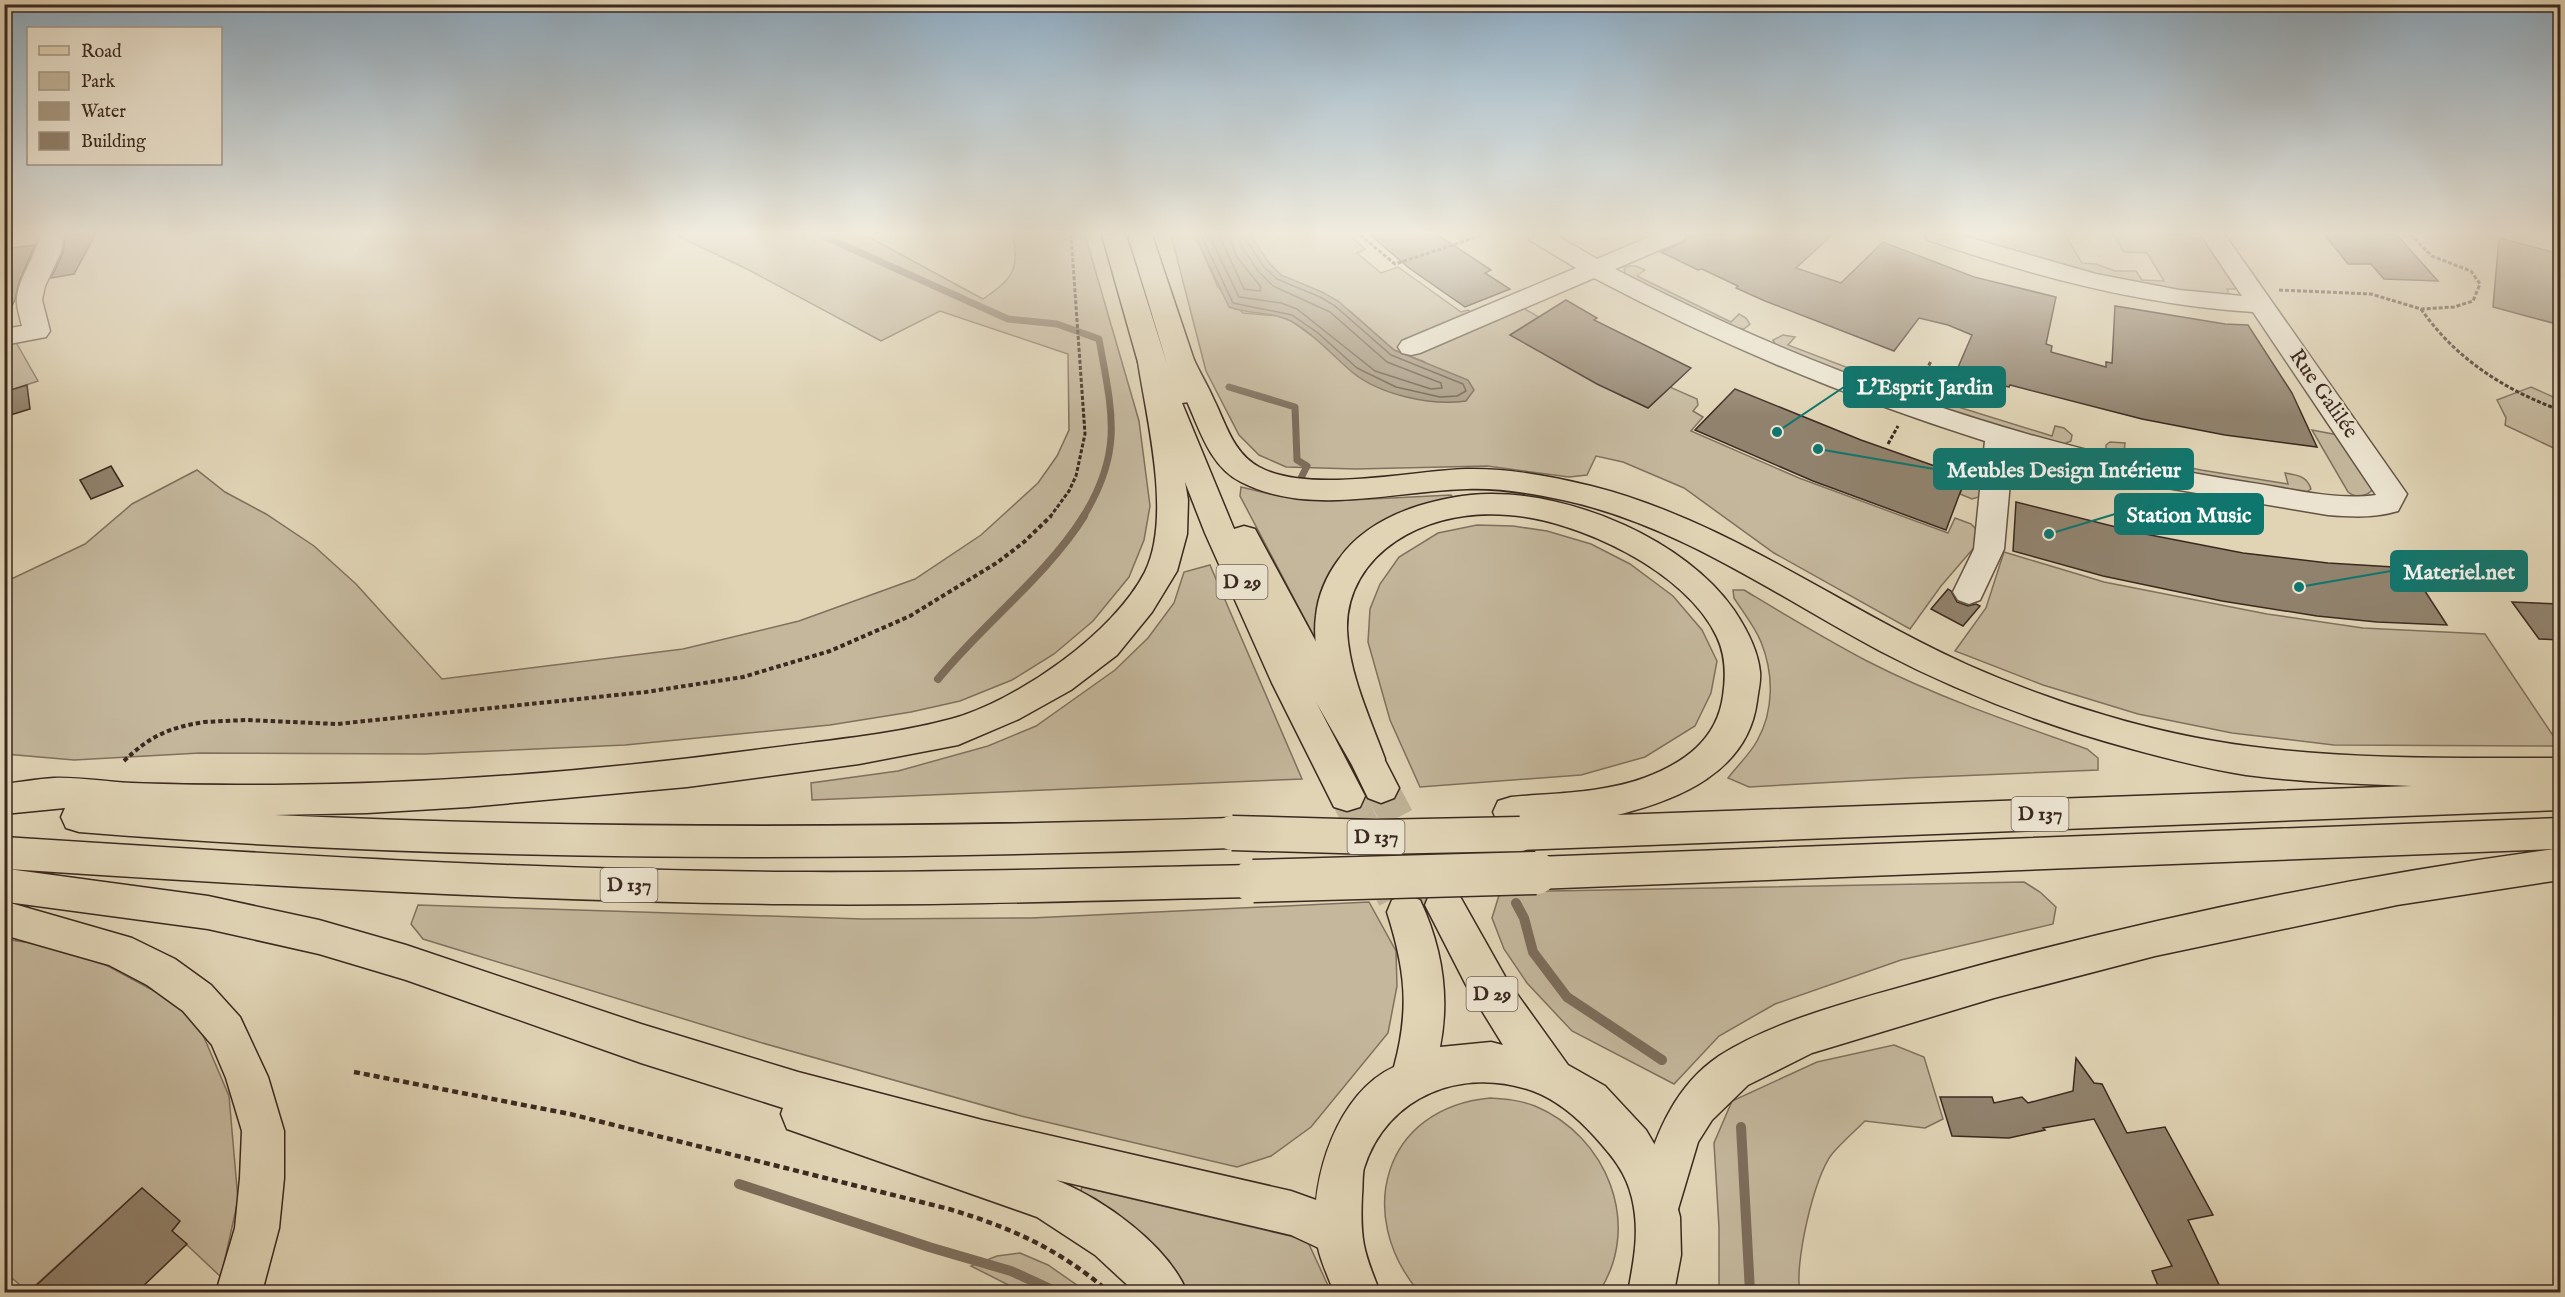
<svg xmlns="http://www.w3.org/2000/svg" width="2565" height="1297" viewBox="0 0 2565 1297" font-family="'IM FELL English',serif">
<rect width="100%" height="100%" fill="#e0d4b5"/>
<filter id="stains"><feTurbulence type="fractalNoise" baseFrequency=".00333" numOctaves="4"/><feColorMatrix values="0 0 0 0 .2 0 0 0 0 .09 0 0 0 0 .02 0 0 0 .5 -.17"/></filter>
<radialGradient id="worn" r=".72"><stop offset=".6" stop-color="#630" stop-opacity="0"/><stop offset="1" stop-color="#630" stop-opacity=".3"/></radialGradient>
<!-- green -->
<g fill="#c4b79c" stroke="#80705e" stroke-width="1.5">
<path d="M676,235H865L983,299C1012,279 1020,270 1013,235H1085L1139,421L1150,506L1144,540L1129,577L1093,621L1054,654L1012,680L960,701L911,712L830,725L625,745L424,754L200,753L74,760L5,754V582L85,544L132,504L197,470L225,492L266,514L314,546L356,584L442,679L683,649L799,621L915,579L981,535L1038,483L1057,456L1069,430L1068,354L940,311L881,341L749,270Z"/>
<polygon points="1171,235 1195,235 1218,287 1243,313 1278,316 1291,321 1315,338 1425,362 1394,350 1350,311 1281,275 1269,263 1250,235 1349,235 1365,249 1357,253 1381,273 1398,267 1461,312 1468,310 1475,315 1523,308 1539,317 1510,335 1624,397 1670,387 1697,399 1698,405 1693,411 1703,417 1691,431 1799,478 1948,533 1955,518 1971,524 1978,531 1978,543 1941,586 1910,629 1774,553 1684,488 1623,462 1596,456 1587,475 1569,477 1487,466 1356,469 1286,467 1259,455 1239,435 1206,371"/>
<polygon points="1954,235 2065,235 2082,263 2096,264 2115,271 2136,271 2142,280 2164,281 2147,253 2124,252 2114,235 2189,235 2191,238 2206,238 2238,289 2227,289 2230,296 2204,296 2087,273"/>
<polygon points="1628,266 1636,266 1645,270 1637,276 1731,322 1739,314 1746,318 1750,324 1744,329 1727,326 1625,274 1624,268"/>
<polygon points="1783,335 1795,337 1788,345 1906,390 1903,396 1777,348 1773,340"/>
<polygon points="13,337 38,381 5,392 5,339"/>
<polygon points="2531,387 2560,400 2560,451 2505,425 2506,418 2497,400"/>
<polygon points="1923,396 2052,436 2055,426 2064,428 2072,435 2071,441 2062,445 1919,402"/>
<path d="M2312,430L2338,435L2373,489C2367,497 2355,498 2348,492Z"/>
<path d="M2110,442L2125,443L2124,454L2201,470L2288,484L2285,473C2297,475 2307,476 2311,489L2305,493L2115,459L2106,451V445Z"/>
<polygon points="1968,461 1979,464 1984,473 1982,496 1972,499 1960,494 1964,483 1971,484 1973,475 1964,471"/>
<polygon points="1241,487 1270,494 1331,501 1451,495 1454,498 1418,506 1384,521 1319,646 1240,496"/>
<polygon points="1477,525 1513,526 1547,531 1591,544 1630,564 1673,596 1702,630 1717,661 1711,693 1695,726 1645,757 1581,775 1420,787 1390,720 1368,642 1370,609 1380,584 1399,557 1438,533"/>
<polygon points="2004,552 2104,582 2267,614 2363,628 2485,634 2560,746 2334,745 2232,733 2138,714 2043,685 1955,651 1986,608"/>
<polygon points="1210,565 1302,779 812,800 811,783 898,771 988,746 1036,726 1115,670 1148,638 1174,603 1184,572"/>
<path d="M1733,590H1744C1784,614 1825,639 1867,661C1937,697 2013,723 2087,749L2098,758V770L1909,778L1749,787L1728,778C1737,766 1750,754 1757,741C1774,711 1774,674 1761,642C1755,627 1743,612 1734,598Z"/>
<polygon points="2024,882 2040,892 2056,907 2053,924 1901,960 1775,1004 1719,1036 1674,1084 1572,1031 1527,983 1504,949 1492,918 1500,892"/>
<polygon points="1369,902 1396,951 1397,986 1388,1033 1311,1127 1271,1156 1237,1167 1021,1116 759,1042 423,939 411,924 418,905 863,919 1031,918"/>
<polygon points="4,939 45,945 106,965 173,1001 200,1028 229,1096 238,1200 221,1277 172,1231 179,1221 142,1188 28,1292 5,1272"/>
<path d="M1894,1045L1924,1057L1943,1119L1925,1128L1865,1121C1855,1131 1842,1142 1832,1154C1814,1176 1794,1265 1800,1292H1719V1227L1714,1143L1732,1101L1817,1062Z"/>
<path d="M1490,1098C1505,1099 1520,1100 1535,1106C1607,1136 1643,1225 1599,1292H1419C1354,1215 1383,1108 1490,1098Z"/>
<polygon points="1082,1187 1307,1240 1331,1292 1177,1292 1164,1275 1078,1200"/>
<polygon points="1020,1253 1048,1265 1087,1292 1022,1292 971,1266 997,1256"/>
</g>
<!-- water -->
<path fill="#a89a82" stroke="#7c6d5b" stroke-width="1.5" d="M1195,235H1250L1269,263L1281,275L1322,292L1338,301L1394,350L1468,380L1474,390L1466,401C1431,406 1380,395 1352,372C1332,355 1314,334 1291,321C1272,311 1249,315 1229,307Z"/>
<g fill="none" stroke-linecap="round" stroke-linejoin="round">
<!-- shore -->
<g stroke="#726251" stroke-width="1.5">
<polyline points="1201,235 1233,303 1292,315 1318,333 1357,368 1396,387 1440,397 1457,396 1466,391 1463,384 1391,355 1335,306 1320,297 1277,279 1264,267 1246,240 1246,235"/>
<polyline points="1209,235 1239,297 1281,303 1297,309 1375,371 1431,389 1442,388 1441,383 1387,362 1330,312 1273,286 1258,271 1240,244 1238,235"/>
<polyline points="1219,235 1244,289 1260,291 1261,287 1236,256 1229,235"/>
</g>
<!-- stream-far2 -->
<g stroke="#7c6d5b" stroke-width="7">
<path d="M821,235L1008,319L1057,324L1099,339C1112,412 1124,451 1083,517"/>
<polyline points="1229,387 1295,407 1297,460 1307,466 1301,478"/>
</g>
<!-- stream-far1 -->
<path stroke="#7c6d5b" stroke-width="8" d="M938,679C982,625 1048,574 1084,516"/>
<!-- stream -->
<g stroke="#7c6d5b" stroke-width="10">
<polyline points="1516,903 1524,918 1533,952 1567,997 1662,1060"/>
<polyline points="1741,1127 1750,1292"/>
<polyline points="739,1184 929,1247 1011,1271 1057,1292"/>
</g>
</g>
<!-- building -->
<g fill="#91826d" stroke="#3b2920" stroke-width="1.5">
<polygon points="66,235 95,235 74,274 51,278 63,253"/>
<polygon points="1370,235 1438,235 1491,270 1485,273 1510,289 1465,307 1409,268"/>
<polygon points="1688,235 1832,235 1796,268 1841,283 1883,242 1974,277 2056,297 2046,344 2052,346 2051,352 2106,367 2106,362 2112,363 2115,306 2225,324 2248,325 2292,393 2317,447 2225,435 2142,419 2010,385 2009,387 1956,372 1972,335 1948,325 1919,318 1894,351 1765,301 1736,288 1738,286 1702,269 1698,270 1661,252 1684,242"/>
<polygon points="2325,235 2397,235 2438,281 2384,279 2371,264 2348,264"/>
<polygon points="2499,238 2560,254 2560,325 2493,307"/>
<polygon points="35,245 19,282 15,300 4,321 4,249"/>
<polygon points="1566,300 1597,318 1594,320 1691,368 1648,408 1597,384 1510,335"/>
<polygon points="27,385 30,409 4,417 4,392"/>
<polygon points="1735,389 1861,440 1966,477 1946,530 1813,481 1695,430"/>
<polygon points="111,466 123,486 91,499 80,480"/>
<polygon points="2016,502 2140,533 2243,553 2328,563 2410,568 2447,625 2377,622 2317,616 2222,601 2103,576 2013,551"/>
<polygon points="1948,589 1951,591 1957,602 1968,606 1976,604 1980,606 1963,626 1931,609"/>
<polygon points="2512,602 2560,604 2560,640 2539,639"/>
<polygon points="2076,1058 2094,1083 2102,1084 2127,1133 2165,1127 2213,1215 2188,1220 2223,1293 2161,1293 2152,1271 2172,1266 2094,1119 2043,1128 2045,1130 2009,1138 1952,1136 1940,1097 1992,1097 1994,1103 2022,1097 2028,1103 2073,1091"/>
<polygon points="142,1188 180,1221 172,1231 187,1244 136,1293 28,1293"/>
</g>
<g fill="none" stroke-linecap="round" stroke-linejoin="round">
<!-- major-tunnel-far1 -->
<g stroke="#bfb297" stroke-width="34" stroke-dasharray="34 16" stroke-linecap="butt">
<polyline points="1381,788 1423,866"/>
<polyline points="1347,796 1383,866"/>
</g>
<!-- major-tunnel -->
<g stroke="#bfb297" stroke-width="42" stroke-dasharray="42 21" stroke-linecap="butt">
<polyline points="1382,865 1398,896"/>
<polyline points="1423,865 1439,895"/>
</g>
<!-- minor casing -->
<g stroke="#645445" stroke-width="3">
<g id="minor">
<path d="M40,235H64L61,252L45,286L42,300L50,331L46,337L4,345V329L22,326C20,317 16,306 17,298C19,277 35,258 40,235Z"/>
<path d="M1527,235H1556L1597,259L1654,235H1686L1683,240L1615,269C1807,369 2032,450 2246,482C2288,488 2334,501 2376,495L2253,312C2141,305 2034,276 1928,240L1925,235H1960L2096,274L2179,290L2242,296L2201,235H2225L2407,494L2398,511C2375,518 2352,517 2328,515L2149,485L2013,449L2004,549L1980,600L1969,604L1958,600L1953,592L1974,549L1985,441C1851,399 1719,344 1594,278L1420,353L1411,355L1402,353L1398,347L1402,341L1576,268L1530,240Z"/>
</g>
</g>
<!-- major casing -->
<g stroke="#3b2920" stroke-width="3">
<g id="major">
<polygon points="1102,235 1126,235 1168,367 1128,235 1152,235 1194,360 1200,395 1196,401 1182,403 1234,529 1244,526 1255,529 1327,662 1379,749 1399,788 1394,798 1381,803 1368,798 1352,765 1316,702 1365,796 1360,807 1347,811 1334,807 1272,683 1205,533 1138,362"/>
<path d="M1444,888L1458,893L1507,980L1568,1065L1605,1086L1646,1130L1656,1147L1670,1180L1680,1217L1681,1255L1674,1292H1628C1634,1260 1640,1231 1632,1198C1626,1172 1612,1156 1595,1137C1578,1118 1557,1100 1533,1091C1463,1066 1387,1095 1364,1168C1362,1176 1363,1186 1362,1195C1360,1239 1363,1251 1380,1292H1334C1327,1274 1318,1256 1316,1236C1310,1178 1338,1092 1394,1067C1410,1008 1405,969 1387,912L1392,900L1406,895L1420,900C1442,947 1450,996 1440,1047L1491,1042L1503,1045L1466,985L1425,905L1430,893Z"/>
</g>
</g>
<!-- highway casing -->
<g stroke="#3b2920" stroke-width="3">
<g id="highway">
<path d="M1180,352L1190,354L1194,360C1200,373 1208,386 1214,400C1226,424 1233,453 1259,467C1308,494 1410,471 1466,469C1508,468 1550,476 1591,486C1727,520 1841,608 1968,665C2054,703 2154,734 2247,746C2350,760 2456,758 2560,758V810L1520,850L1507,845L1502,834L1506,825L1498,823L1493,812L1498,801L1511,797C1555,793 1603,793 1644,778C1684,763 1717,740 1723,696C1726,676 1726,656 1717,637C1687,571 1576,519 1508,515C1469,512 1430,519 1396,541C1366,561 1346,592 1347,630C1349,674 1370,718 1385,759L1379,769L1367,773L1355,769C1344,749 1338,727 1331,706C1322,677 1312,646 1316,616C1318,595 1327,575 1339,559C1358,532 1387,516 1418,506C1441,499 1465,494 1489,494C1574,493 1685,540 1734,610C1746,628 1758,650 1760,672C1761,681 1758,692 1757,701C1748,772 1678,800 1617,815L2412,786C2357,784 2301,782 2246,775C2208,769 2169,759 2132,749C2044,725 1960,693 1880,651C1777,596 1679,525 1563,500C1531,493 1499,488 1467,489C1394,491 1309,517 1241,482C1209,466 1199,427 1185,397C1180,384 1173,372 1166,360L1170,354Z"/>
<path d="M1152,354L1162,356L1166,362L1188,500L1187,534L1177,571L1152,612L1117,655L1071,690L1019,719L958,745L859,764L687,787L468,807L367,813L275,815C594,830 914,828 1232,818L1245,822L1250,833L1245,844L1232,848C848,861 462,863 79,832L66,828L61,817L65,808L4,814V784C21,782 37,779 54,778C80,777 106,782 132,783C179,785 227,785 274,785C434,784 596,771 755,750C820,741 887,736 951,719C1017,701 1114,633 1145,572C1172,517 1147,421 1138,362L1142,356Z"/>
<path d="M2560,818V880L2397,905L2155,956L1994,998L1812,1053L1748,1085L1712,1120L1698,1142L1673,1226L1657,1232L1641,1226C1639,1221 1636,1216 1635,1211C1634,1202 1640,1189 1643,1180C1656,1132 1676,1085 1719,1056C1779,1017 1875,995 1944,975C2145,919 2348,877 2555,849L1536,889L1523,884L1517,873L1523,862L1536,857Z"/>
<path d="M4,837C265,854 527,870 788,872C943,873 1098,868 1253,865L1266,869L1272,881L1266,893L1253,897C1097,900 940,906 784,904C525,901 266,886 8,869L208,896L319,920L406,945L641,1024L798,1072L982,1120L1291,1191L1330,1205L1354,1218L1361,1234L1354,1250L1338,1257L1291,1235L1056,1180C1103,1199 1167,1244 1187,1292H1135L1095,1255L1037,1217L787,1129L781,1114L783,1108L641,1063L406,980L319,954L208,929L7,902L132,938L175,959L211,985L240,1017L268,1077L284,1131V1178L279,1228L262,1292H216L235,1228L240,1178L242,1131L226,1078L212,1045L183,1011L147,985L109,965L4,935Z"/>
</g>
</g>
<!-- path-far2 -->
<g stroke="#3b2920" stroke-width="3" stroke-dasharray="4 2" stroke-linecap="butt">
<polyline points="1360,235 1395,264 1483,235"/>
<polyline points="2279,290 2371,294 2421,309 2454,307 2473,301 2480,284 2471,271 2432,256 2411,235"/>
<path d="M2421,309C2455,358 2504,390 2560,410"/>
<polyline points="1918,387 1931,361"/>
<polyline points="1888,444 1898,426"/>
<polyline points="1050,517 1069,491 1076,476 1085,434 1071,235"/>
</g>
<!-- path-far1 -->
<path stroke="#3b2920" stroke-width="4" stroke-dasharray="4.5 3" stroke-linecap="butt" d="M124,761C150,736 168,728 204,722L246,720L337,724L646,692L743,677L830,651L910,616L998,562L1024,542L1051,516"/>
<!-- path -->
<path stroke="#3b2920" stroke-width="4.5" stroke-dasharray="6 4" stroke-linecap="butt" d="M354,1072L570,1114L949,1209C1012,1228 1059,1249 1109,1292"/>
<!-- minor -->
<use href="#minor" fill="#ebe3cf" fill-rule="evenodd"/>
<!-- major -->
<use href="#major" fill="#e0d4b5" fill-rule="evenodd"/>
<!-- highway -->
<use href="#highway" fill="#e0d4b5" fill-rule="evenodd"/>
<!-- highway-bridge-far1 casing -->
<g stroke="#3b2920" stroke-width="37" stroke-linecap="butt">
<polyline id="highway-bridge-far1" points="1232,833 1375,837 1520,834"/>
</g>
<!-- highway-bridge casing -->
<g stroke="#3b2920" stroke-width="45" stroke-linecap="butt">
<polyline id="highway-bridge" points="1253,881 1536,873"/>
</g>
<!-- highway-bridge-far1 -->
<use href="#highway-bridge-far1" stroke="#e0d4b5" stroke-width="34"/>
<!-- highway-bridge -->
<use href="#highway-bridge" stroke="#e0d4b5" stroke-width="42"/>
</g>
<!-- sky -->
<linearGradient id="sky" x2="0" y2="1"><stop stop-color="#8eaabf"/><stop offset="0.56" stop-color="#f1ecde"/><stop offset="1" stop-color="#f1ecde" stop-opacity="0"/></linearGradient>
<rect width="2565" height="416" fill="url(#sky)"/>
<g text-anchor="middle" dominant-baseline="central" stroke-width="4.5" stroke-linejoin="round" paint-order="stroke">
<!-- shield labels -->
<g fill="#ebe3cf" stroke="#706154" stroke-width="1.5">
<rect x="1216.5" y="565" width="51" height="34" rx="4.5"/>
<rect x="2011.5" y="797" width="57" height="34" rx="4.5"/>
<rect x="1347.5" y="820" width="57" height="34" rx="4.5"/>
<rect x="600.5" y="868" width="57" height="34" rx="4.5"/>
<rect x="1466.5" y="977" width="51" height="34" rx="4.5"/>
</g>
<g font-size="20" font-weight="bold" fill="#3b2920">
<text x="1242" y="582">D 29</text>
<text x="2040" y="814">D 137</text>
<text x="1376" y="837">D 137</text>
<text x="629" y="885">D 137</text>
<text x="1492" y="994">D 29</text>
</g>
<!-- street labels -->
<g font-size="21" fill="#3b2920" stroke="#ebe3cf">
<text transform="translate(2323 394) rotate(55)">Rue Galilée</text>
</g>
</g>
<!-- callouts -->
<path fill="none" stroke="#0f766e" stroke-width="2" d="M1777 432L1844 387M1818 449L1934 469M2049 534L2115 514M2299 587L2391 571"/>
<g fill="#0f766e" stroke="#ebe3cf" stroke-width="2">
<circle cx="1777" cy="432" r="6"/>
<circle cx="1818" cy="449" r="6"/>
<circle cx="2049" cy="534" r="6"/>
<circle cx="2299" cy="587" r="6"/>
</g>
<g fill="#0f766e" stroke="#0f766e" stroke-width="2">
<rect x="1844" y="367" width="161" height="40" rx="6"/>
<rect x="1934" y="449" width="259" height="40" rx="6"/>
<rect x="2115" y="494" width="148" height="40" rx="6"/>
<rect x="2391" y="551" width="136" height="40" rx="6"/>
</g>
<g font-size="22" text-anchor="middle" font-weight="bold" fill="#fff">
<text x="1925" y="394">L'Esprit Jardin</text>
<text x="2064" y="477">Meubles Design Intérieur</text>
<text x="2189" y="522">Station Music</text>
<text x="2459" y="579">Materiel.net</text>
</g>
<!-- margin -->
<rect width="2565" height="1297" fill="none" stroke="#e0d4b5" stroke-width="24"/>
<rect x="6" y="6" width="2553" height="1285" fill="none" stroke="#3b2920" stroke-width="3"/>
<rect x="12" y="12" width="2541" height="1273" fill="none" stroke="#3b2920" stroke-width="1.5"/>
<!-- legend -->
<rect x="27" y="27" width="195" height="138" fill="#ebe3cf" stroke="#a59989" stroke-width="1.5"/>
<rect x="39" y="46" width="30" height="9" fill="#e0d4b5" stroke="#a59989" stroke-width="1.5"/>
<text x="81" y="57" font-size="18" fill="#3b2920">Road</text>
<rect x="39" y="72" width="30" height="18" fill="#c4b79c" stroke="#a59989" stroke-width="1.5"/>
<text x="81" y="87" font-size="18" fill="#3b2920">Park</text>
<rect x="39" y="102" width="30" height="18" fill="#a89a82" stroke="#a59989" stroke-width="1.5"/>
<text x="81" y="117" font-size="18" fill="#3b2920">Water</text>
<rect x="39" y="132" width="30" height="18" fill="#91826d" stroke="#a59989" stroke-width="1.5"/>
<text x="81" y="147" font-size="18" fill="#3b2920">Building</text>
<rect width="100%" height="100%" filter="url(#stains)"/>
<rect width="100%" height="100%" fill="url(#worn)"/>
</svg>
